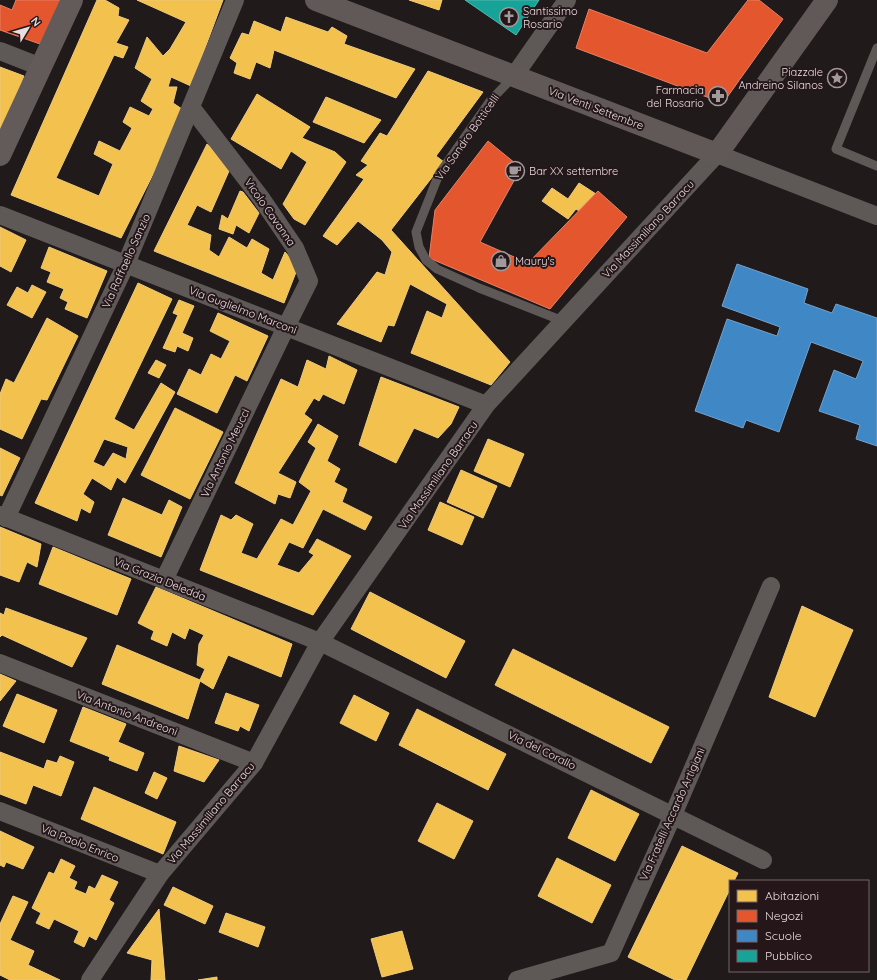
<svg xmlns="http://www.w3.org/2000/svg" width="877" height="980" viewBox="0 0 877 980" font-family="Quicksand,sans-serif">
<rect width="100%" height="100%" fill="#201a1b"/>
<!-- homes -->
<g fill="#f2c14e" stroke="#efca7a" fill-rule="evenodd">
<polygon points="97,0 105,0 119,8 118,16 129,20 116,43 128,47 123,58 114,55 56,178 99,196 113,164 94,154 99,141 120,151 132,128 123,122 130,107 149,116 153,109 141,101 152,79 135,68 147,37 163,56 170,49 186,22 137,0 223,0 191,86 171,77 168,87 177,87 173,103 185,111 121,238 11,195"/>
<polygon points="409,0 442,0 439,10"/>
<polygon points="286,17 328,32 332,27 347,36 344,44 415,69 396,98 274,50 270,68 256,62 250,79 234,73 237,63 230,58 242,33 249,35 254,21 281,32"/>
<polygon points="0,67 24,76 0,136"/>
<polygon points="428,71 483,92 436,156 444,162 391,230 510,362 491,385 411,353 427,311 442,318 447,304 410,284 394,326 388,325 381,342 337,324 377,272 385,275 392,252 382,240 358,221 337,245 323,236 364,179 356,175 368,165 361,161 380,133 387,136"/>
<polygon points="257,94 310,127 302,138 335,152 346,162 305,225 294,219 283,204 307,162 291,151 281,169 231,139"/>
<polygon points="326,97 381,120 364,143 313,122"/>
<polygon points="207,144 215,150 229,171 211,212 197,205 187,225 211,235 209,250 219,257 229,237 247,248 252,239 269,249 261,273 273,280 285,252 298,267 284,303 154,251"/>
<polygon points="579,183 596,194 579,211 576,209 568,219 542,201 552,188 568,199"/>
<polygon points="240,191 243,192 259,213 249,233 236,225 233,234 219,229 222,215 228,219"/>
<polygon points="0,227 26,240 11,272 0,266"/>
<polygon points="49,247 107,271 87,318 65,309 68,302 60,298 64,289 47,282 51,272 41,268"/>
<path d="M138,283L172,299L114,419L134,430L161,383L175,392L125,483L117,477L111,490L92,478L83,494L94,502L90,513L81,508L77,521L35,503ZM104,439L128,447L126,459L113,453L104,467L93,462Z"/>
<polygon points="32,285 46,292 32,318 7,305 17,287 28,293"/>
<polygon points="179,300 194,306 182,333 193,338 188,351 177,346 175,352 163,348 178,315 173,313"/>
<polygon points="218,313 268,336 247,381 235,375 217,413 177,394 189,369 201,375 211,354 221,359 230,341 210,331"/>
<polygon points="47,318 78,336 47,400 41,399 22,439 0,429 0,394 6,379 14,383"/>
<polygon points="329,356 357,370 344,404 323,394 319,401 314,398 304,414 312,420 278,473 296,482 290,498 278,494 275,504 235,483 281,379 298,387 307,360 326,369"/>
<polygon points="156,360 166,365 159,378 148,373"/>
<polygon points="381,377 459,407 451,424 438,438 414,428 396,463 359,445"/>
<polygon points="175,408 223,432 190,499 141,475"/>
<polygon points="318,424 338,436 327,461 340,469 334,482 347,489 342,502 372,517 365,530 323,509 303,548 289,542 277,565 299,573 314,555 309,552 317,539 351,556 313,615 200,570 221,515 231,520 236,515 253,524 241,553 257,559 281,519 293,525 311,491 299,482 316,448 308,442"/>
<polygon points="488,439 524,454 510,487 474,471"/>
<polygon points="0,448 20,458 2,496 0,495"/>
<polygon points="461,470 497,486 483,518 447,502"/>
<polygon points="123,498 162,515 169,500 182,507 161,557 108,535"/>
<polygon points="440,502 474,517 462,545 428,530"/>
<polygon points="0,527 41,544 37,567 27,562 19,582 0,575"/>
<polygon points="53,547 131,579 117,615 39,584"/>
<polygon points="156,587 292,644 281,677 228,655 213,689 200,681 188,719 102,684 117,645 200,680 205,669 197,665 199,644 204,635 189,628 185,639 172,632 167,646 151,639 154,631 138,623"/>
<polygon points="370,592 465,641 446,678 351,629"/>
<polygon points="802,606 853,630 815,717 769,697"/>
<polygon points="6,608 87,638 72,667 2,635 0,637 0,613 4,615"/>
<polygon points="513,649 669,727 651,763 495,685"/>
<polygon points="0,674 16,681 0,701"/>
<polygon points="226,693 259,705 249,731 240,726 238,731 215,723"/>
<polygon points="17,694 57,710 44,743 3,726"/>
<polygon points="354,695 389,713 376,741 340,723"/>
<polygon points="83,707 126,724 118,742 144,753 137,771 109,760 110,757 70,741"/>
<polygon points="417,709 506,754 488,790 399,745"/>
<polygon points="179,746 219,760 204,782 174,771"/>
<polygon points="0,752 44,769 47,760 57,763 60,756 74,762 61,796 33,785 26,804 0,794"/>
<polygon points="154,772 167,778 157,799 145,793"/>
<polygon points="94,787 176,822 163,854 81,819"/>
<polygon points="591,790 639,814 615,861 568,838"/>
<polygon points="437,803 473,821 454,859 418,841"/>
<polygon points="0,831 34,847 23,869 6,862 4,867 0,865"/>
<polygon points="682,846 738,873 734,881 730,881 730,889 686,980 675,980 628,957"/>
<polygon points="557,858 611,885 592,923 538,896"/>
<polygon points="61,859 75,866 69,878 77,882 74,889 86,894 89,886 95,889 102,875 118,882 109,900 114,903 96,940 89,936 84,947 74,942 79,931 54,919 49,929 36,923 41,913 32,908 49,872 54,874"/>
<polygon points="173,887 213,906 205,924 164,905"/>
<polygon points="13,896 28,902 10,940 34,951 28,965 60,980 10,980 0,975 0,924"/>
<polygon points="159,909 165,980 151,980 152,960 127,953"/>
<polygon points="226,913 265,927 258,947 219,932"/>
<polygon points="402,931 413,969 382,977 371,939"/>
<polygon points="217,977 217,980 198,980"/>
</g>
<!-- shops -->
<g fill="#e4572e" stroke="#e58063">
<polygon points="16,0 61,0 40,44 0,30 0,5 12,10"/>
<polygon points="748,0 759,0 783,19 723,103 576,48 589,9 707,53"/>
<polygon points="488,141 521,168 480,242 528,263 598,191 627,217 550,309 429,258 435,210"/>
</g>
<!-- schools -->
<polygon fill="#3f88c5" stroke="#72a2cd" points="737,264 808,289 804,303 832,313 836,304 877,318 877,446 856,439 860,425 819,411 834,370 856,379 863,361 811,342 779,432 746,420 743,428 695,411 727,319 777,336 780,327 722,306"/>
<!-- public -->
<polygon fill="#17a398" stroke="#56b5ae" points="465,0 539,0 516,35"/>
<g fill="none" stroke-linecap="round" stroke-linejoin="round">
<!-- lane -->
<g stroke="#5e5857" stroke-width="9">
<polyline points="877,48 836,149 877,166"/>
<polyline points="514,76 490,101 439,174 416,232 419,247 426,260 437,269 479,288 563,321"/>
</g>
<!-- street -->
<g stroke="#5e5857" stroke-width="18">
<polyline points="0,51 41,67"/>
<polyline points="514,76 567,0"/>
<polyline points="0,215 486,405"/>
<polyline points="0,515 320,642 763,860"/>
<polyline points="6,518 126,264 235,0"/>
<polyline points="164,580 286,327 309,281 295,248 261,198 191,107"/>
<polyline points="0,663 254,763"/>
<polyline points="0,811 160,874"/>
<polyline points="90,980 160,874 254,763 320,642 486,405 717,154 877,216"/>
<polyline points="517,980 611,953 673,815 771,586"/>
</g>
<!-- secondary -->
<polyline stroke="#625b5a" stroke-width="22" points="0,155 72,0"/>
<!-- primary -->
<polyline stroke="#615958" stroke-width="22" points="316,0 717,154 827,0"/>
</g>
<!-- icons -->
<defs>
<g id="church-ring" transform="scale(1)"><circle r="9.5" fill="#241619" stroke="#a2999b" stroke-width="1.5"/><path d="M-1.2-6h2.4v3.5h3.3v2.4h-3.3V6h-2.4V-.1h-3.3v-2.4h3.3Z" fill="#a2999b"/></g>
<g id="sight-ring" transform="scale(1)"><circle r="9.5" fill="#241619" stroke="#a2999b" stroke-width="1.5"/><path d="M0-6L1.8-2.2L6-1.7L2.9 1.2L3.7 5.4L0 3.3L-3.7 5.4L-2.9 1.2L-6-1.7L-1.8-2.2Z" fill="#a2999b"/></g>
<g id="pharmacy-ring" transform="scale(1)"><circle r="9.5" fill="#241619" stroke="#a2999b" stroke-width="1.5"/><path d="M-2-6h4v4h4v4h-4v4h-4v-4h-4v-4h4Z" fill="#a2999b"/></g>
<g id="cafe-ring" transform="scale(1)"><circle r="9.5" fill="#241619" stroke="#a2999b" stroke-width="1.5"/><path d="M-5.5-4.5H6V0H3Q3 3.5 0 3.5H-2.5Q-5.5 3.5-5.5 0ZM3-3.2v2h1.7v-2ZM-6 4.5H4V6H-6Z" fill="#a2999b"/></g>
<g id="shop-ring" transform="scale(1)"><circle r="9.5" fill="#241619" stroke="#a2999b" stroke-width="1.5"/><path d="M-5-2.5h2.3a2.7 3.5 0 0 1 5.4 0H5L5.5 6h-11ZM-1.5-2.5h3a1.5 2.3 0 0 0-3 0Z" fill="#a2999b"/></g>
</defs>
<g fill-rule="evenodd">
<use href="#church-ring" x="509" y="17"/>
<use href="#sight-ring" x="837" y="78"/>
<use href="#pharmacy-ring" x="718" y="96"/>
<use href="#cafe-ring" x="515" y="171"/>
<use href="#shop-ring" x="501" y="261"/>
</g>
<g text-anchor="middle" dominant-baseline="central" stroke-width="4" stroke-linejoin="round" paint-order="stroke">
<!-- poi labels -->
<g font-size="11" fill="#e8dee0" stroke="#241619" text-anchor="start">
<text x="523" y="11">Santissimo<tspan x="523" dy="13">Rosario</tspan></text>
<text x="823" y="72" text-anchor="end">Piazzale<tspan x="823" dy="13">Andreino Silanos</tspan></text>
<text x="704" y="90" text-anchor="end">Farmacia<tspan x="704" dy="13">del Rosario</tspan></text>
<text x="529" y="171">Bar XX settembre</text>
<text x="515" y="261">Maury's</text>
</g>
<!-- street labels -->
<g font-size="11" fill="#e8dee0" stroke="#241619">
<text transform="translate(596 108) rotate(21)">Via Venti Settembre</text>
<text transform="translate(467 137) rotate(-55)">Via Sandro Botticelli</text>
<text transform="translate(270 212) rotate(55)">Vicolo Cavanna</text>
<text transform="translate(648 229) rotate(-47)">Via Massimiliano Barracu</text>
<text transform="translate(126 261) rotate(-66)">Via Raffaello Sanzio</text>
<text transform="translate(243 310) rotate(21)">Via Guglielmo Marconi</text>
<text transform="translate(225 453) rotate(-64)">Via Antonio Meucci</text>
<text transform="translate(438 475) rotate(-55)">Via Massimiliano Barracu</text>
<text transform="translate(160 579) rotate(22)">Via Grazia Deledda</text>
<text transform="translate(127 713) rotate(21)">Via Antonio Andreoni</text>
<text transform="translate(542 750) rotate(26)">Via del Corallo</text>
<text transform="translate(211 813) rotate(-50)">Via Massimiliano Barracu</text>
<text transform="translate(672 814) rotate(-66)">Via Fratelli Accardo Artigiani</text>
<text transform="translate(80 843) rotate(22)">Via Paolo Enrico</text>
</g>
</g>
<!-- legend -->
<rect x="729" y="880" width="140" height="92" fill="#241619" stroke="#726669"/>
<rect x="737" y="890" width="20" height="12" fill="#f2c14e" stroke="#726669"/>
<text x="765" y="900" font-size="12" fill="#e8dee0">Abitazioni</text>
<rect x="737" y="910" width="20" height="12" fill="#e4572e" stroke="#726669"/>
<text x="765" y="920" font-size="12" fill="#e8dee0">Negozi</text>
<rect x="737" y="930" width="20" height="12" fill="#3f88c5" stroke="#726669"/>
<text x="765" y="940" font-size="12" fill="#e8dee0">Scuole</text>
<rect x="737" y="950" width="20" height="12" fill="#17a398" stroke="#726669"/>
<text x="765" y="960" font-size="12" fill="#e8dee0">Pubblico</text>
<!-- north arrow -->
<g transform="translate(28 28) rotate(52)" stroke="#241619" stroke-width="3" paint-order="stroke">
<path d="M0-3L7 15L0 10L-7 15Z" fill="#e8dee0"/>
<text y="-6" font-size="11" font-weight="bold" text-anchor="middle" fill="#e8dee0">N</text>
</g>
</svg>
